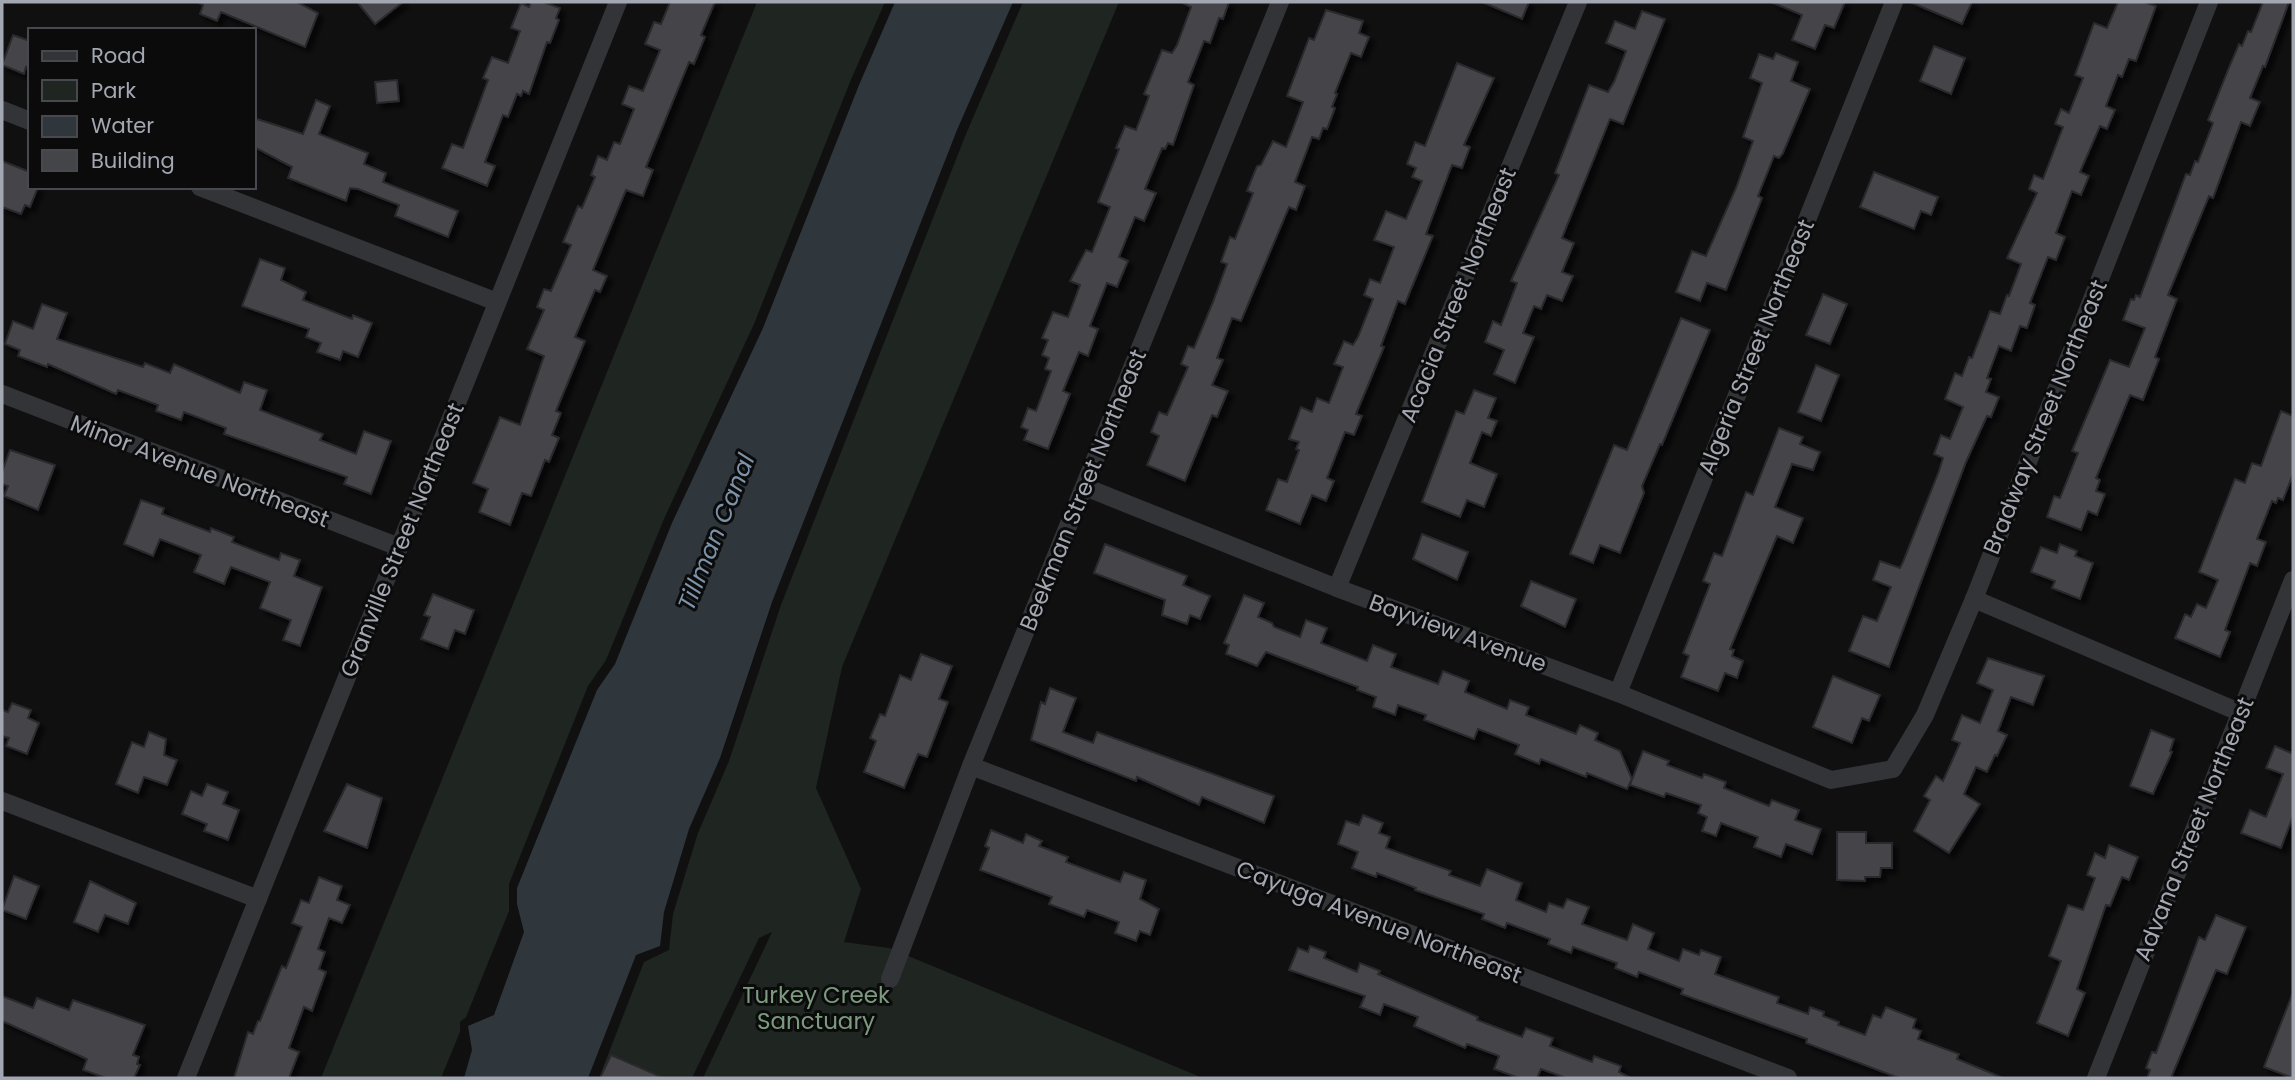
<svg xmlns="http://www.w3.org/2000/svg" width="2295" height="1080" viewBox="0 0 2295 1080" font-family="Poppins,sans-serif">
<defs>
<filter id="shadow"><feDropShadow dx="5" dy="5" stdDeviation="2" flood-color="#0009"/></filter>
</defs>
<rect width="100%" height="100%" fill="#101011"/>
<!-- green -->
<g fill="#1f2520">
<polygon points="757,2 885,2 850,82 754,324 664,519 606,660 588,686 509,884 509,911 466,1017 460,1022 460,1032 441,1078 321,1078"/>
<polygon points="1023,2 1119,2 842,667 816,788 861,889 844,942 889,948 1203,1078 703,1078 772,932 759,938 692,1078 599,1078 644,962 669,950 673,914 698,833 729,761 781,605 966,134"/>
</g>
<!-- water -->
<polygon fill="#2f363c" points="895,2 1013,2 957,130 772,602 720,758 689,829 664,912 660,946 636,955 588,1078 464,1078 472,1050 468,1026 494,1015 524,932 517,904 517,888 597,690 615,664 672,523 763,328 859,85"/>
<!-- building -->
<g fill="#444549" stroke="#2a2a2d" stroke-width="2" filter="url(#shadow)">
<polygon points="197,2 297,2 318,13 305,47 221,12 217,21 200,14 203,5"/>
<polygon points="357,2 403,2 375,24"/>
<polygon points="531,2 543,2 560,8 556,18 559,20 550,43 547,42 529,94 523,91 521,96 517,94 508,117 503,115 485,162 495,166 487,186 442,168 452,144 463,148 488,80 483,78 492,57 508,63 520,31 511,28 521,3 529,7"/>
<polygon points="670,2 715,2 701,35 705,37 694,64 689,62 646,167 653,170 643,196 626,190 593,270 607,276 600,292 595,290 575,337 585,341 556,411 561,413 552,435 559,438 549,462 545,460 531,496 522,493 510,525 479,512 488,489 473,483 500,417 520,425 544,356 527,349 544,310 537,307 544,289 551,291 571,245 563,242 578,206 582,208 595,177 591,175 598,156 607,160 614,142 620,144 634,109 622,104 629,86 643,91 660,50 645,44 654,22 661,24"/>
<polygon points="1181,2 1229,2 1223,19 1219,18 1210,43 1204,41 1188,82 1194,85 1173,145 1168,143 1165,149 1162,148 1145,189 1156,193 1144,221 1135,217 1119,257 1128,261 1117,287 1107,283 1090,326 1098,329 1088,356 1079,352 1063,391 1070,394 1048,449 1024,440 1028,430 1021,427 1028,408 1036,411 1051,371 1045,369 1049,358 1042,355 1048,340 1042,338 1053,312 1068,317 1080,285 1070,281 1086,250 1092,252 1110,207 1098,202 1119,149 1116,148 1125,126 1136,130 1149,96 1144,94 1162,50 1172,53 1177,45 1191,7"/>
<polygon points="1482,2 1529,2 1522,19"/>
<polygon points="1771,2 1845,2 1834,28 1825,25 1815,49 1792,40 1802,15"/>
<polygon points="1910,2 1972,2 1962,24"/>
<polygon points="2118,2 2144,2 2156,6 2136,61 2129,59 2122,77 2118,75 2106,106 2115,110 2107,129 2100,126 2080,172 2089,176 2081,195 2072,191 2056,233 2065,237 2056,260 2048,257 2030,303 2035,305 2027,328 2020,326 2011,351 1999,346 1987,378 1991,379 1986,392 1999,397 1991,417 1987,416 1966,462 1889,667 1849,651 1863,616 1877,621 1891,587 1873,580 1880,561 1900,568 1903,562 1939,471 1943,458 1934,454 1941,435 1950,439 1963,407 1945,399 1955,373 1962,376 1969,357 1972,358 1990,311 2000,314 2007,295 2009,296 2021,264 2007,258 2037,193 2029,189 2034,175 2043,179 2063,127 2055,124 2061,109 2069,113 2083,78 2075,75 2094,23 2107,28"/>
<polygon points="2263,2 2289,2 2265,67 2263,66 2250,98 2260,102 2250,126 2241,122 2213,198 2209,196 2168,295 2177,299 2155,357 2159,359 2143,400 2130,395 2096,478 2100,480 2096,491 2105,494 2097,515 2088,511 2081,530 2047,517 2054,496 2060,498 2078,453 2072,451 2110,360 2129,367 2145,328 2123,320 2131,299 2134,300 2136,295 2140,297 2186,174 2190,175 2195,161 2198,162 2213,123 2208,120 2228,70 2239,44 2242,46 2248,31 2251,32"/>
<polygon points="1326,10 1363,21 1359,33 1369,37 1361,57 1351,53 1335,93 1337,94 1332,107 1335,108 1327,129 1323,128 1319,139 1312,137 1295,182 1305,186 1296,210 1289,207 1241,321 1232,318 1217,358 1223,360 1212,385 1228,391 1217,417 1212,415 1185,481 1147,465 1159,436 1151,432 1159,412 1167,415 1188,367 1181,364 1188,346 1194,348 1213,302 1227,264 1221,262 1230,237 1235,239 1253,193 1247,191 1257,166 1261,165 1273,141 1286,147 1303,102 1287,96 1309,38 1314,40"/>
<polygon points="1642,11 1665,19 1623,124 1610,119 1562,238 1574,243 1562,272 1573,276 1562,301 1547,295 1541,309 1534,306 1523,333 1534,337 1515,383 1494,374 1504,350 1485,342 1493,321 1501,325 1517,283 1511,281 1559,175 1555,173 1589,85 1608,92 1614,82 1626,51 1606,43 1615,21 1635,29"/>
<polygon points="13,35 30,41 30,69 26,67 24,74 2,65"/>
<polygon points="1934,46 1965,58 1951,94 1920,81"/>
<polygon points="1776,53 1798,62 1791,81 1810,89 1783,153 1779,158 1774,156 1758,196 1762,198 1726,290 1707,283 1700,301 1676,292 1692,251 1706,256 1736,188 1753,141 1743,137 1762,83 1750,78 1759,54 1773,59"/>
<polygon points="1457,63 1494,78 1464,145 1470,147 1462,168 1452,165 1426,234 1433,236 1405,304 1398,301 1381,346 1384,347 1356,414 1362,416 1354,435 1345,432 1327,478 1334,481 1326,501 1312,495 1300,524 1266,510 1278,479 1287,482 1299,450 1296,449 1299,442 1289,439 1301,407 1312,412 1317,398 1329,403 1343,367 1334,364 1344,341 1353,345 1358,337 1373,299 1364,295 1370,279 1380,283 1394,247 1374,240 1386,211 1406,219 1422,181 1412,177 1416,168 1407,164 1415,142 1425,146"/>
<polygon points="397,80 399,101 377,103 375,82"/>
<polygon points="316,100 330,106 319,134 368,153 364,164 386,173 383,182 458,211 448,237 395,216 399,205 358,189 350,188 346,201 288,178 292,167 254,147 254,118 303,134"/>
<polygon points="2,161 30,172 30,187 38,187 30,207 25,205 21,214 2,207"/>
<polygon points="1874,172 1938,197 1931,215 1921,211 1914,229 1860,207"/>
<polygon points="260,259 285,268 281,280 306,292 303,300 352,319 353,315 372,323 358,357 343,351 340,360 317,352 321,343 306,337 309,329 242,306"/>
<polygon points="1823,294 1847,304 1830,344 1806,335"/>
<polygon points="42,304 67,313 57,339 143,367 145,363 170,373 174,364 240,393 244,382 267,390 260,410 323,434 320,440 356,454 364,431 391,441 371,494 344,484 347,477 224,434 226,428 184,412 181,420 156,411 158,405 118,390 116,394 48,364 47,367 18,356 20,350 5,344 13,321 33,329"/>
<polygon points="1681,318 1710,330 1662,445 1660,444 1642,486 1644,493 1620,553 1600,545 1593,563 1570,554 1614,445 1627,450"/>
<polygon points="1816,365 1839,375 1821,421 1798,412"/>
<polygon points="1474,390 1496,398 1488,418 1497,421 1491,436 1482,432 1470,463 1497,474 1484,507 1467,500 1460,517 1422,502 1456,411 1464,414"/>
<polygon points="2281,411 2293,416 2293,474 2283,500 2278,498 2276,503 2272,501 2257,539 2266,542 2257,566 2250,563 2225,630 2230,632 2220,657 2175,638 2185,614 2191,617 2197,604 2206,608 2218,580 2199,572 2235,479 2245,483 2252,463 2261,466"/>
<polygon points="1779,428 1803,437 1800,444 1820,452 1813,470 1792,464 1775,507 1803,518 1793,543 1777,536 1730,649 1734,650 1732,656 1743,661 1737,678 1725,673 1718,691 1681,677 1689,656 1683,653 1710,584 1703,581 1714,553 1722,556 1746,492 1753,495"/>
<polygon points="10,450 55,465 38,510 4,496 8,486 2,484 2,472"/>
<polygon points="141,500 164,508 162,514 210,532 211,528 234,537 232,542 279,560 281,553 300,560 294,576 322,587 300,646 283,640 291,620 260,608 270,582 231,567 224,584 194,572 201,555 160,539 153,556 124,544"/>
<polygon points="1422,534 1468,552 1457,580 1413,559"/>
<polygon points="1105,544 1187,576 1183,585 1210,596 1200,619 1190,615 1187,624 1162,615 1165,600 1094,573"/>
<polygon points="2060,544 2077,551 2075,556 2093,563 2080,599 2052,588 2055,581 2031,572 2041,547 2057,553"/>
<polygon points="1531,581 1576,599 1565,627 1521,606"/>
<polygon points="433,594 474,610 465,634 455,630 448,649 421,639 430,617 424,615"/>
<polygon points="1244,595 1264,603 1258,617 1272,623 1274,627 1300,637 1306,620 1327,628 1321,643 1367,661 1373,645 1396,654 1391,667 1438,684 1443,671 1469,681 1465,692 1507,709 1510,700 1529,707 1526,715 1576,734 1580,725 1598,733 1595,740 1620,751 1632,779 1627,789 1587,773 1586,777 1541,759 1539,764 1515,754 1519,745 1478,729 1474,739 1424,720 1426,715 1398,705 1395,715 1373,707 1376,697 1357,690 1358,687 1266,652 1257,666 1226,654 1229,645 1224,643"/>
<polygon points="921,654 952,666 939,699 948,702 927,757 918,754 904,788 864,772 876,741 870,738 880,714 885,716 900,675 911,680"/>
<polygon points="1988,658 2044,676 2033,705 2011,697 1998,731 2007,735 1997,756 1995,755 1987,772 1976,767 1964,794 1980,804 1949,853 1914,831 1930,800 1924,796 1936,776 1943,781 1960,743 1952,740 1962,715 1980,723 1993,690 1977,683"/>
<polygon points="1833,676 1880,695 1869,721 1862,718 1852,743 1813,727"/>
<polygon points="1050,688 1076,698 1063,732 1093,743 1097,732 1274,796 1264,823 1202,797 1199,805 1137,777 1136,781 1031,740 1041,702 1045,704"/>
<polygon points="12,703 31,710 28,718 39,723 27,754 6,746 9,738 2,736 2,710 8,712"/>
<polygon points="2151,730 2174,739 2170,751 2172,752 2153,794 2130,786"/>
<polygon points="149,732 166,739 164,755 177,760 167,785 144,777 138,793 116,784 132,742 144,747"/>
<polygon points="2275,746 2291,753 2293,750 2293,816 2281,848 2241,833 2250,810 2266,817 2283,774 2266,768"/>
<polygon points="1643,751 1669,761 1667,765 1702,778 1704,774 1726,782 1724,788 1769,806 1772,800 1799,810 1795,820 1821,829 1812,854 1786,844 1781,857 1754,847 1758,837 1721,823 1716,836 1702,831 1707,817 1698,813 1701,805 1666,793 1664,797 1630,785"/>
<polygon points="207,784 228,792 223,804 239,810 228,840 204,831 207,824 182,814 191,791 202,796"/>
<polygon points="347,784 382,798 367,848 324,831"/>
<polygon points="1363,815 1383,823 1379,833 1390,837 1386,848 1451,871 1449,875 1480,886 1487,869 1522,883 1516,900 1546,912 1549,903 1563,908 1567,899 1589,907 1582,924 1627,940 1633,924 1654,933 1648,949 1679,961 1683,949 1699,955 1701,950 1721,957 1715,974 1779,997 1777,1003 1808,1014 1810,1007 1824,1012 1823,1016 1839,1022 1838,1025 1865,1035 1873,1015 1881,1018 1886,1007 1916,1019 1913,1028 1921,1031 1918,1039 1959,1054 1957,1059 2003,1078 1899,1078 1806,1043 1807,1039 1681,994 1683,989 1639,972 1637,977 1615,968 1617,963 1573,947 1571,953 1548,944 1550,939 1507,923 1505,928 1482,919 1484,914 1415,890 1416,888 1377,873 1376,877 1352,868 1358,852 1338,844 1346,821 1359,825"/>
<polygon points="991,830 1023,843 1026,834 1042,841 1039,846 1068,857 1066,862 1120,882 1124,872 1146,880 1140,899 1159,909 1150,935 1140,931 1136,941 1115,933 1119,922 1087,910 1084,917 1049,904 1052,897 980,870 989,848 985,846"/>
<polygon points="1837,832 1866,832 1866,843 1892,843 1892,868 1881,868 1880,877 1865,877 1865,881 1837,880"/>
<polygon points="2109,845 2138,857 2129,880 2122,877 2110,906 2106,905 2077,989 2085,993 2068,1036 2037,1023 2061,961 2049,956 2068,905 2083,910 2095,878 2087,875 2095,853 2105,858"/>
<polygon points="14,876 39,886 26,919 2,910"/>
<polygon points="319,877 342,886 337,900 350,905 342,923 329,918 318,949 325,952 319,969 326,972 312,1011 304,1007 289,1048 299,1052 289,1078 234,1078 248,1032 253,1034 258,1021 260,1021 282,966 286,968 302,927 292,923 301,900 309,903"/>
<polygon points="90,881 136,903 128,924 105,915 98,932 74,922"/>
<polygon points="2216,915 2246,927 2227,974 2216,970 2171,1078 2147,1078 2150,1070 2146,1068 2152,1052 2156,1053 2199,937 2205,940"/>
<polygon points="1310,946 1326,952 1324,958 1357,972 1360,963 1380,971 1378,974 1478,1017 1477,1020 1522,1037 1526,1028 1553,1038 1550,1046 1592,1062 1594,1056 1621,1066 1619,1072 1631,1078 1566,1078 1541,1069 1537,1078 1519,1078 1494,1069 1499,1056 1467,1044 1465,1048 1414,1026 1418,1017 1384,1004 1380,1015 1360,1007 1365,996 1289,970 1298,948 1308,952"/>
<polygon points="2292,995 2293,995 2293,1078 2264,1067"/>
<polygon points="2,996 33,1008 37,998 69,1010 73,1000 145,1025 133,1055 139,1057 137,1064 140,1065 134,1078 106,1078 83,1070 87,1059 2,1021"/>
<polygon points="611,1055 664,1078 600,1078"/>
</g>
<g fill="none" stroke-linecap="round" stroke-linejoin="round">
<!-- minor -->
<g stroke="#333438" stroke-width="18">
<polyline points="2,110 30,121"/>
<polyline points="200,187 497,302"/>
<polyline points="2,394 399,547"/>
<polyline points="1085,487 1337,588 1618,693 1831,780 1893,769 1925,715 1974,599 2209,2"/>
<polyline points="1337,588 1578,2"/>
<polyline points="1974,599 2239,712"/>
<polyline points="1618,693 1894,2"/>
<polyline points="971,766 1788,1078"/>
<polyline points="2,801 258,899"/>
<polyline points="890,979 971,766 1280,2"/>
<polyline points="186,1078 618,2"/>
<polyline points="2096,1078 2293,580"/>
</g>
</g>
<g text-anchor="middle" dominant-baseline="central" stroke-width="6" stroke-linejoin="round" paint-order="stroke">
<!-- street labels -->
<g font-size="23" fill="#a3a7b1" stroke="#0b0b0c">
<text transform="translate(1458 295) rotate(-68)">Acacia Street Northeast</text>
<text transform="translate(1756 347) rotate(-68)">Algeria Street Northeast</text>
<text transform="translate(2045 417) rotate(-68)">Bradway Street Northeast</text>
<text transform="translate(200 471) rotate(21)">Minor Avenue Northeast</text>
<text transform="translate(1083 490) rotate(-68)">Beekman Street Northeast</text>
<text transform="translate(402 540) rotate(-68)">Granville Street Northeast</text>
<text transform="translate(1458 633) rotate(20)">Bayview Avenue</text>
<text transform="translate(2194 829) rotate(-68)">Advana Street Northeast</text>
<text transform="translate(1379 922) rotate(21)">Cayuga Avenue Northeast</text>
</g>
<!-- park labels -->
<g font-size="23" fill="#7b9a7e" stroke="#0b0b0c">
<text x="816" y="995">Turkey Creek<tspan x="816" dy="26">Sanctuary</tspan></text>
</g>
<!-- water labels -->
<g font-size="24" font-style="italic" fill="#7c93a9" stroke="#0b0b0c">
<text transform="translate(716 532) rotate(-68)">Tillman Canal</text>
</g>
</g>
<!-- border -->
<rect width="2295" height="1080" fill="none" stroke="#a3a7b1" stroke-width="7"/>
<!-- legend -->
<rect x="28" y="28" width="228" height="161" fill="#0b0b0c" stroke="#48494e" stroke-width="2"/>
<rect x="42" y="51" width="35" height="10" fill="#333438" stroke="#48494e" stroke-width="2"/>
<text x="91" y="63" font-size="21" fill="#a3a7b1">Road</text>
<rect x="42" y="80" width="35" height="21" fill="#1f2520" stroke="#48494e" stroke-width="2"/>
<text x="91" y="98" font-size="21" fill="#a3a7b1">Park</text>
<rect x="42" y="116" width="35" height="21" fill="#2f363c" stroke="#48494e" stroke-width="2"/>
<text x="91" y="133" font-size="21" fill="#a3a7b1">Water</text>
<rect x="42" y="150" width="35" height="21" fill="#444549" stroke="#48494e" stroke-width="2"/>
<text x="91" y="168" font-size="21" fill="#a3a7b1">Building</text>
</svg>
